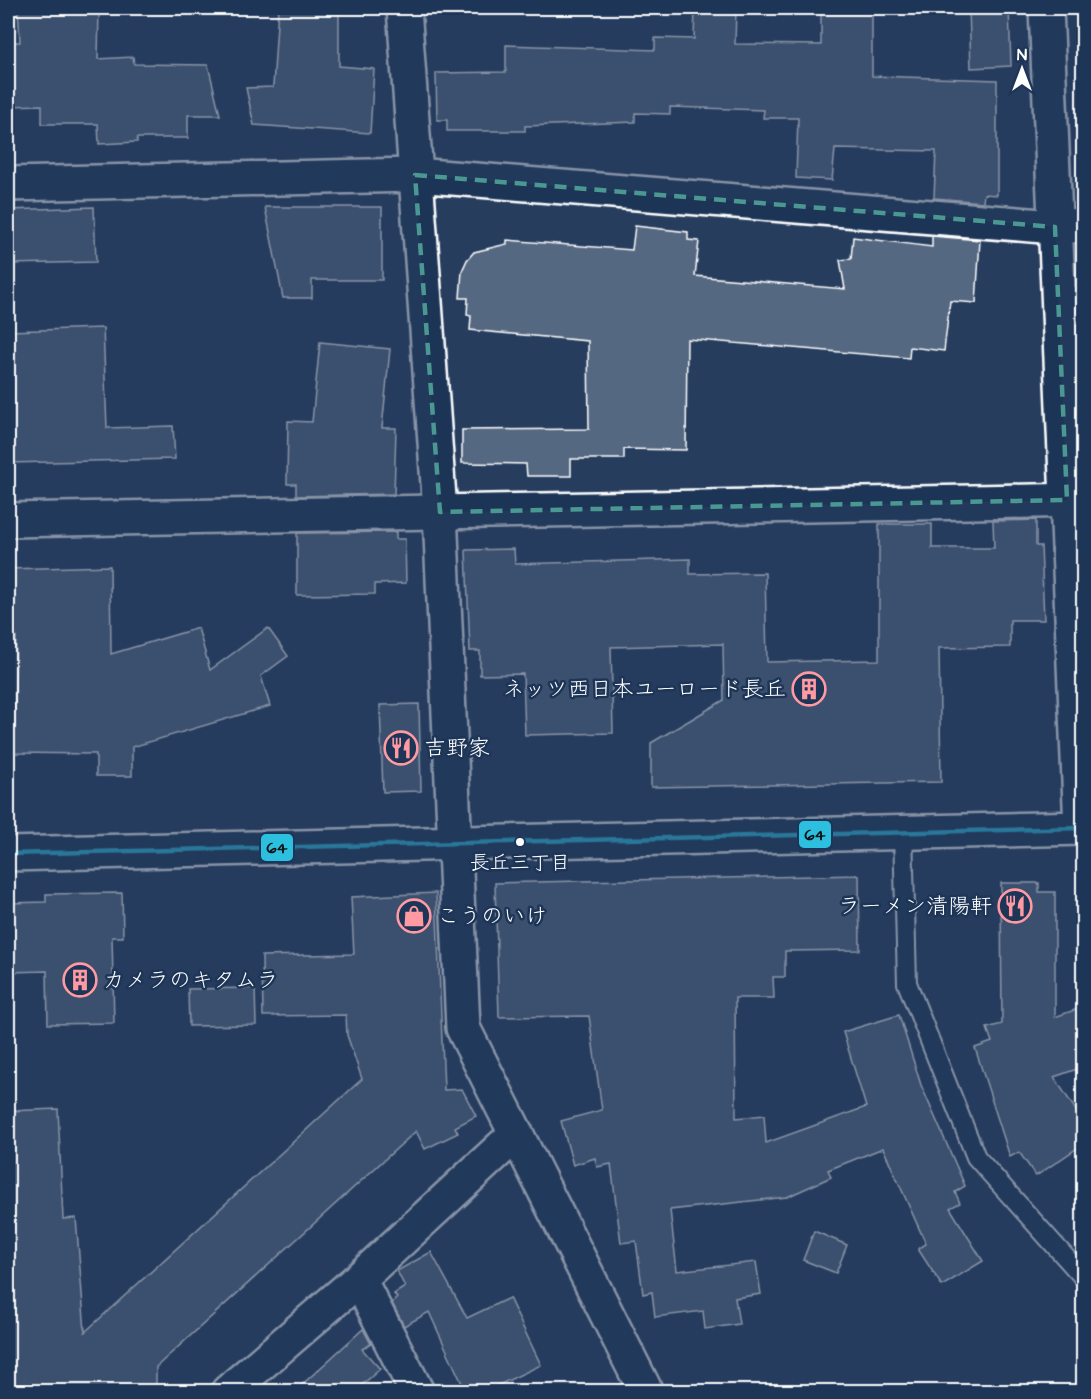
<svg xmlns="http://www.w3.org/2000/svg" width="1091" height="1399" viewBox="0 0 1091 1399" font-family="'Architects Daughter','Klee One',sans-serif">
<rect width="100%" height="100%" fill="#263d5e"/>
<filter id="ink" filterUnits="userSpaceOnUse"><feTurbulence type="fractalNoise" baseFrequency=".0167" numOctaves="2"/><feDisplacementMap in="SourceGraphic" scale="12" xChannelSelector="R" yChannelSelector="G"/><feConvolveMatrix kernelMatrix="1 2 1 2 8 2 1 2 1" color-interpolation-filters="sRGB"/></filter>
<g filter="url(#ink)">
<!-- building -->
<g fill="#556781" stroke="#fff" stroke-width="1.5">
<polygon points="18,8 99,8 98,59 133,57 134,64 208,65 220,115 188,115 188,138 137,138 137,142 99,144 98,124 42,124 42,105 8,106 8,42 20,42"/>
<polygon points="278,8 339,8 339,66 374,69 370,133 254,125 246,88 273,87"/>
<polygon points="695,8 736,8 735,44 821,45 821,8 872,8 872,76 997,80 997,195 984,194 983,202 934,198 936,151 835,149 832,180 796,178 798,118 763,118 764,110 670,107 670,114 635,113 635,122 525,126 525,131 447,131 447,120 437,120 436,73 506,72 506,45 655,50 655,38 694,39"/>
<polygon points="969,8 1009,8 1011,66 971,68"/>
<polygon points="94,207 96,262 8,264 8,210"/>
<polygon points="265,207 382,207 382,280 312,280 312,298 283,298"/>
<polygon points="635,226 688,232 688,240 699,241 695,276 845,289 840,260 851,259 853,237 932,247 932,236 980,240 976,303 950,301 944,351 910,347 909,358 687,339 686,450 624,449 624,459 571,459 571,476 527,476 526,464 462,463 462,430 589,429 588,341 470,330 471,316 467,315 468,298 460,298 462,271 467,260 474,252 507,244 507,240 632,250"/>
<polygon points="103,328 107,428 173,426 175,459 8,463 8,331"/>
<polygon points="320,342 390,349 382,428 396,428 394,494 296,496 296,484 287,484 288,421 312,422"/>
<polygon points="1036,520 1036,546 1041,546 1044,620 1010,620 1010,647 939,648 941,782 651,787 651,743 724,700 723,644 611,647 613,733 525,735 523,674 480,675 480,651 470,651 466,550 514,549 515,564 690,559 690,574 765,573 767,662 879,660 879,524 932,524 932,548 994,548 993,521"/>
<polygon points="396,532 396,539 405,539 406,583 375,584 375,594 297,595 297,533"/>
<polygon points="110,566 111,654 198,628 210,670 268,628 288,656 261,676 270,706 132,747 132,776 96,776 96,754 14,753 16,634 8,634 8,569"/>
<polygon points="419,704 421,791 383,792 380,705"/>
<polygon points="859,875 860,950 785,951 785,977 773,977 774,998 735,998 736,1118 764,1115 766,1143 866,1107 843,1032 899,1015 921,1085 965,1186 955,1192 960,1203 950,1208 983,1261 942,1286 918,1249 926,1244 883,1148 828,1170 831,1177 787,1197 670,1210 677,1271 756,1262 761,1294 735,1298 739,1324 705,1329 703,1311 655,1317 652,1292 643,1294 636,1241 621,1243 611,1164 597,1167 595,1158 573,1165 561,1121 602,1110 589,1016 499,1017 495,883"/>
<polygon points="1001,883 1039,883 1039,892 1055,892 1055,1017 1083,1007 1083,1067 1054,1077 1083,1121 1083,1144 1036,1176 1019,1152 1010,1157 975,1048 992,1042 987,1028 1002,1024"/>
<polygon points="122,893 123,937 112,937 114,1023 48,1024 47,971 8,972 8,903 46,902 46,894"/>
<polygon points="436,893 444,1090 462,1089 476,1116 455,1127 458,1133 425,1149 416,1131 156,1367 156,1392 12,1392 11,1386 8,1386 8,1111 58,1109 63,1219 76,1218 85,1332 362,1079 347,1035 346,1015 263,1016 262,956 354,954 351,897"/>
<polygon points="255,988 256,1025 189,1026 188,989"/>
<polygon points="814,1231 847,1245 836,1273 803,1260"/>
<polygon points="431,1252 467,1318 509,1298 541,1365 484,1392 466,1392 429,1312 404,1326 392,1303 397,1298 394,1294 405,1287 397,1271"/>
<polygon points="363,1329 371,1344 362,1349 380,1369 354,1392 294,1392"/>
</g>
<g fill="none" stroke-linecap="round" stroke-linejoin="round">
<!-- service casing -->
<g stroke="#fff" stroke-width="22">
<polyline id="service" points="903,831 907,983 976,1157 1084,1278"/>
</g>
<!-- minor casing -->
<g stroke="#fff" stroke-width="38">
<g id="minor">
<polyline points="404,8 440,512 463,1028 646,1392"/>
<polyline points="8,184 415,175 1055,227 1084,225"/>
<polyline points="8,520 1084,500"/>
<polyline points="359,1279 417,1392"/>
<polyline points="228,1392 359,1279 515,1135"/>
</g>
</g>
<!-- tertiary casing -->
<g stroke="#fff" stroke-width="38">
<g id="tertiary">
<polyline points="1046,8 1081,828"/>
<polyline points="8,854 1084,828"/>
</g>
</g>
<!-- service -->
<use href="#service" stroke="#1d3557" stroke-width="18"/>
<!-- minor -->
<use href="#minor" stroke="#1d3557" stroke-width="33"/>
<!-- tertiary -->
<use href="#tertiary" stroke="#1d3557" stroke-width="33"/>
<!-- bus-1 casing -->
<g stroke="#1d3557" stroke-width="9">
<polyline id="bus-1" points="8,854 1084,828"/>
</g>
<!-- bus-1 -->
<use href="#bus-1" stroke="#2dbfdf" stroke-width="4.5"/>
</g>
</g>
<!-- marked area -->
<path d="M0 0H1091V1399H0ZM415,175L1055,227L1067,500L440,512Z" fill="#263d5e" fill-opacity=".55" fill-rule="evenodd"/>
<path fill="none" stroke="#4b9892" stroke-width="4.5" stroke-dasharray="12 8" stroke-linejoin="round" d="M415,175L1055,227L1067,500L440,512Z"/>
<!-- icons -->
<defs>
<g id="building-ring" transform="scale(1.725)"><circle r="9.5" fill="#1d3557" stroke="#ff9aa2" stroke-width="1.5"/><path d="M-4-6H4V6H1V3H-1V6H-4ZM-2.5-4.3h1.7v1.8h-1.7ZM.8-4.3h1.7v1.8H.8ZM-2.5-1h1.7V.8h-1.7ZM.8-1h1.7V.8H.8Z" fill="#ff9aa2"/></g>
<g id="restaurant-ring" transform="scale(1.725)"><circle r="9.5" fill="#1d3557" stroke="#ff9aa2" stroke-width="1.5"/><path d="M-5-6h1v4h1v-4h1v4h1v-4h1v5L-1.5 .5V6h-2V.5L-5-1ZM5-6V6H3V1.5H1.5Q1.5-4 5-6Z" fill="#ff9aa2"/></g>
<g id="shop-ring" transform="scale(1.725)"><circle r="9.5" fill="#1d3557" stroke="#ff9aa2" stroke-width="1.5"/><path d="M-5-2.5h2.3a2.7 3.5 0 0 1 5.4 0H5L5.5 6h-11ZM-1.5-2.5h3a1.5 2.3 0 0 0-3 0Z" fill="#ff9aa2"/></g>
</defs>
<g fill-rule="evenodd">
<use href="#building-ring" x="809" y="689"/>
<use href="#restaurant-ring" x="401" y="748"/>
<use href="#restaurant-ring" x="1015" y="906"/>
<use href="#shop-ring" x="414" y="916"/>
<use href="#building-ring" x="80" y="980"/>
</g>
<!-- markers -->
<circle fill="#fff" stroke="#1d3557" stroke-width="2" cx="520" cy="842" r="5"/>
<g text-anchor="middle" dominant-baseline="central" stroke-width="5" stroke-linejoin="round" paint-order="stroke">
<!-- bus labels -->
<g font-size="20" fill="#fff" stroke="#1d3557">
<text x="520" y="863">長丘三丁目</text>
</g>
<!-- poi labels -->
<g font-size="22" fill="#fff" stroke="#1d3557" text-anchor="start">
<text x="786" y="689" text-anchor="end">ネッツ西日本ユーロード長丘</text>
<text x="424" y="748">吉野家</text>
<text x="992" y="906" text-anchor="end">ラーメン清陽軒</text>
<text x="437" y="916">こうのいけ</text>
<text x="103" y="980">カメラのキタムラ</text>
</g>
</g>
<g stroke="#1d3557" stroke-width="2">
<rect x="798" y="820" width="34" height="29" rx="6" fill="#2dbfdf"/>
<rect x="260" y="833" width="34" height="29" rx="6" fill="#2dbfdf"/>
</g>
<g font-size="16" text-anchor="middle" font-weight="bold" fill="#111">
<text x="815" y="840">64</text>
<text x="277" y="853">64</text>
</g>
<!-- margin -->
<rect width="1091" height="1399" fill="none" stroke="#1d3557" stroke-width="30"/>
<rect x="15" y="15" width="1061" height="1369" fill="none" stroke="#fff" stroke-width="2" filter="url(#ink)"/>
<!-- north arrow -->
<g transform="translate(1022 69)" stroke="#1d3557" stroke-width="4.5" paint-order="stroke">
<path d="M0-4.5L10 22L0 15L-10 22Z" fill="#ffffff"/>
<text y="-9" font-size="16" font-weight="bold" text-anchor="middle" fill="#ffffff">N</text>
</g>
</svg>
